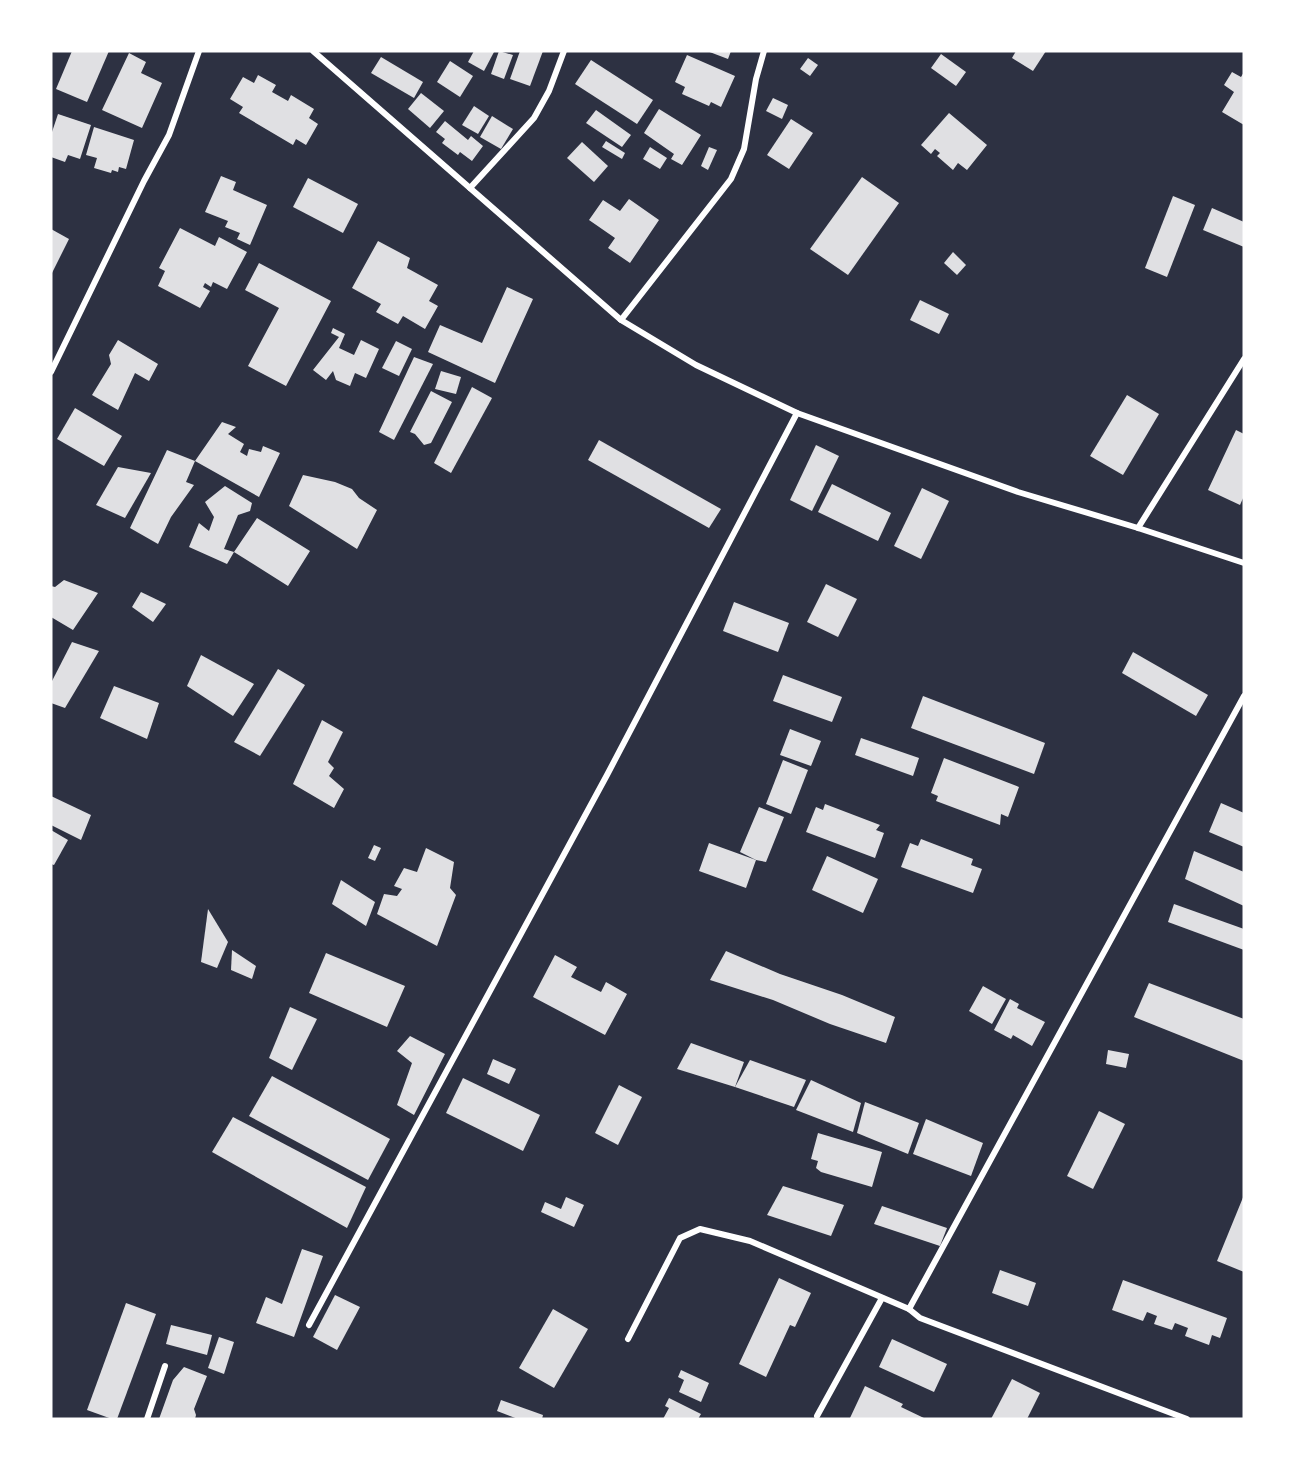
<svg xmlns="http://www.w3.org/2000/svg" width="1295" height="1470" viewBox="0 0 1295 1470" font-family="Spectral,serif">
<rect width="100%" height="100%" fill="#2d3142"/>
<!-- building -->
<g fill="#e0e0e3">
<polygon points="72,51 109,51 87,102 56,89"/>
<polygon points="474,51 494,52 484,71 468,62"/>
<polygon points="499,51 513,55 504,79 491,74"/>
<polygon points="520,51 543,51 530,86 510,79"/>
<polygon points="707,51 731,51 728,59"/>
<polygon points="1016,51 1046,51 1033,71 1012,58"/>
<polygon points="129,53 146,62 141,73 162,83 142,128 102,110"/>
<polygon points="941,54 966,72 956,86 931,68"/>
<polygon points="687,55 735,76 721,107 711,102 709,106 682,94 685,87 675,82"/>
<polygon points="381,57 423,82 414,98 371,73"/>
<polygon points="808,58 818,65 810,76 800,69"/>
<polygon points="591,60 653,100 637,124 575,84"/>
<polygon points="450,61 473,76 460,97 437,82"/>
<polygon points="1232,72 1241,77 1244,72 1244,125 1222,112 1234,92 1224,85"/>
<polygon points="258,75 276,85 272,92 288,101 291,95 314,109 309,118 318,124 306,145 296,139 293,145 239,113 243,107 230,99 243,77 254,83"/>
<polygon points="421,93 444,111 430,128 408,109"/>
<polygon points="773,98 788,105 782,119 766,111"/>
<polygon points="474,106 489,116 478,134 462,125"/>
<polygon points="659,109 701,135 682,165 671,159 674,154 644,133"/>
<polygon points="596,110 631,135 622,147 586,123"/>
<polygon points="949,113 987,145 967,170 958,163 953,170 937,156 940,153 935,149 931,154 921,145"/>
<polygon points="58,114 91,125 80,159 68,155 65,162 51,157 51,135"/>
<polygon points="492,116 513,129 501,149 480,137"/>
<polygon points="791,119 813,133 789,169 767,155"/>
<polygon points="445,121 468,140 471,136 483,146 472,161 460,152 458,155 442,143 445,139 436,132"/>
<polygon points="94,127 134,140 126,169 119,167 118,172 112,170 111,173 94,168 97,158 86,155"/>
<polygon points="606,141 625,153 622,159 602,147"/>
<polygon points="582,142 608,166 594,182 567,158"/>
<polygon points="650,147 667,158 660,169 643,159"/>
<polygon points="709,147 717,150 708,170 701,166"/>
<polygon points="221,176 236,182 233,190 267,205 250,245 237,239 240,233 225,227 228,221 205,212"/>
<polygon points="862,177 899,203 848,275 810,249"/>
<polygon points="308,178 358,204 343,233 293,207"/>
<polygon points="1173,196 1195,205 1167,277 1145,268"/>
<polygon points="629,199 659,220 630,263 608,248 615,238 589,220 603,200 620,211"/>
<polygon points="1212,208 1244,222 1244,247 1203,230"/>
<polygon points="180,228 215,246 219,237 247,252 227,289 213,282 211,287 205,283 203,287 210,291 200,308 158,286 165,271 159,268"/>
<polygon points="51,229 69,239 51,275"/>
<polygon points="378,241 410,258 407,268 438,285 429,301 438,306 425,329 403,316 398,324 376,312 381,304 352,288"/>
<polygon points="953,252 966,265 957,275 944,263"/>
<polygon points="259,263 331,301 286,386 248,366 279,308 245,290"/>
<polygon points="507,287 533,299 495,383 428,352 440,325 482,343"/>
<polygon points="920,300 949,314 939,334 910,320"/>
<polygon points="333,328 345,334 339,348 354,355 361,340 379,349 366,378 355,373 350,386 336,380 333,371 326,380 313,370 339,337 331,333"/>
<polygon points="118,340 158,364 149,381 135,373 118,410 92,395 111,364 109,355"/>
<polygon points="396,341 412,349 399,376 382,368"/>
<polygon points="414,357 433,364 394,440 379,432"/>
<polygon points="441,371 461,377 456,394 435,389"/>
<polygon points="472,387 492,398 451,473 434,463"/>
<polygon points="431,391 452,402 431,443 424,445 415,434 410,432"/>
<polygon points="1127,395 1159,414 1123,475 1090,456"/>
<polygon points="75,408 122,436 104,466 57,439"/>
<polygon points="222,422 236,427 228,434 244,444 240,452 247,456 249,449 261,452 263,446 280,453 259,497 195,461"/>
<polygon points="1236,430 1244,434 1244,496 1240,505 1208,490"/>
<polygon points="599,440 721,509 709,528 588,460"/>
<polygon points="816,445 839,456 812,511 790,500"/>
<polygon points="167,450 195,461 186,482 194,485 171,517 158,544 130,528"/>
<polygon points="118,467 151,473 125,518 96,505"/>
<polygon points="303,475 335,482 352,489 359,498 377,510 357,549 289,506"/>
<polygon points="832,484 891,513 878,541 818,512"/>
<polygon points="225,486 252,503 250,511 238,515 224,549 234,552 257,518 310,551 288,586 234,552 227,564 189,547 199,523 209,531 214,517 205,502"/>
<polygon points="922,488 949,501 921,559 894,546"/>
<polygon points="64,580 98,593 73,630 51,617 51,586 55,587"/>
<polygon points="826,584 857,599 838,637 807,622"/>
<polygon points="141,592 166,604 153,622 132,607"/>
<polygon points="734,602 789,623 778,652 723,631"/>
<polygon points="72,642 99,651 65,708 51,703 51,683"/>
<polygon points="1133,652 1208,695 1196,716 1122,673"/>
<polygon points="201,655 254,684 233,716 187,686"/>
<polygon points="278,669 305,685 260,756 234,742"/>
<polygon points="783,675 842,697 832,722 773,701"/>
<polygon points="114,686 159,703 147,739 100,718"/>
<polygon points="923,696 1045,743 1034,774 911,728"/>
<polygon points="322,720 343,732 328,762 334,768 329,776 344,789 334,808 293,784"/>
<polygon points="790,729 821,741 811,766 780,755"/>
<polygon points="861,738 919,758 913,776 855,755"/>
<polygon points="944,758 1019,787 1008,817 1001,814 1000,825 936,801 938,796 931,793"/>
<polygon points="783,760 808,770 791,814 766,804"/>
<polygon points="51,796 91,815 81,840 51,825"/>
<polygon points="1221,803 1244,813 1244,847 1209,832"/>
<polygon points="825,804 880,825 876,830 884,833 875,858 806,832 816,807 823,810"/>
<polygon points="759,807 784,817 766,862 756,860 746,888 699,871 709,843 756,860 740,852"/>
<polygon points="51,830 68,840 54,865 51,864"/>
<polygon points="921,839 973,859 971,865 982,869 973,893 901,867 910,843 918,846"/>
<polygon points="374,845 381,848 375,861 368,858"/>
<polygon points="426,848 454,862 450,888 456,895 437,946 377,914 384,894 397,896 402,889 394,886 404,868 417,872"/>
<polygon points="1194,851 1244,872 1244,906 1185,879"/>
<polygon points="827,856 878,879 863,913 812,890"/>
<polygon points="341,880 375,902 366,926 332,904"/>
<polygon points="1174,904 1244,929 1244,950 1168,922"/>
<polygon points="208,909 228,942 217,968 201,962"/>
<polygon points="232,950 256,966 252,979 231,970"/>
<polygon points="726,951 780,974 842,995 895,1017 886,1043 830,1024 773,1000 710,980"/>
<polygon points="326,953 405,986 387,1027 309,993"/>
<polygon points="555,955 577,967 571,977 601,992 606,982 627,994 605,1035 533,997"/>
<polygon points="1149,983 1244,1019 1244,1061 1134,1017"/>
<polygon points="983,986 1006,999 992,1024 969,1011"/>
<polygon points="1010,999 1019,1004 1017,1008 1045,1022 1032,1046 1013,1035 1011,1039 994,1030"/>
<polygon points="290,1007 317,1019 292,1070 269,1058"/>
<polygon points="410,1036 445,1054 414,1115 397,1105 412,1063 397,1051"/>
<polygon points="691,1043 744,1062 735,1087 677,1069"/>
<polygon points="1108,1050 1129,1054 1126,1068 1106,1064"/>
<polygon points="493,1059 516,1069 509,1084 487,1074"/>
<polygon points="750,1060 806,1080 794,1107 735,1087"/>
<polygon points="272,1076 390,1139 368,1180 249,1116"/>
<polygon points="463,1078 540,1115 523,1151 446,1113"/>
<polygon points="811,1080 861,1103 853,1132 796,1110"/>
<polygon points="619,1085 642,1097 618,1145 595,1133"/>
<polygon points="865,1102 919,1123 908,1154 857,1133"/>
<polygon points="1099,1111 1125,1124 1093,1189 1067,1176"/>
<polygon points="233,1117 366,1187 347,1228 212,1152"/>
<polygon points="926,1119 983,1143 971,1176 913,1154"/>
<polygon points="818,1133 882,1152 872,1187 821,1172 816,1168 818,1161 811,1159"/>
<polygon points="783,1186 844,1205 831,1236 767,1215"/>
<polygon points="1244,1195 1244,1272 1217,1261"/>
<polygon points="566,1197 584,1205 574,1227 541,1212 545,1202 561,1209"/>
<polygon points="882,1206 947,1228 940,1246 874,1224"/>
<polygon points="302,1249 323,1256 294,1337 256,1323 266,1297 282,1304"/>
<polygon points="1000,1270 1036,1283 1028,1306 992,1293"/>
<polygon points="779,1278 811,1293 795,1327 790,1325 766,1377 739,1364"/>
<polygon points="1123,1280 1227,1318 1220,1338 1212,1335 1209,1345 1185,1336 1188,1328 1175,1323 1172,1330 1154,1324 1157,1316 1147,1312 1143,1321 1112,1310"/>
<polygon points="335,1295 360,1307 337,1350 313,1337"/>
<polygon points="126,1303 156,1314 117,1419 112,1419 87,1410"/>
<polygon points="553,1309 588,1329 554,1388 519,1368"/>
<polygon points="171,1325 212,1335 207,1355 166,1344"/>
<polygon points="219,1337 234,1342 224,1374 208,1368"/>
<polygon points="892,1339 947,1364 934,1392 879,1367"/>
<polygon points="184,1367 207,1376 194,1409 196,1415 195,1419 159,1419 173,1380"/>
<polygon points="681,1370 709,1383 701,1402 679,1392 684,1380 678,1377"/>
<polygon points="1012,1379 1040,1393 1027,1419 991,1419"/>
<polygon points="865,1386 903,1404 901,1407 926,1419 850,1418"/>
<polygon points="669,1398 701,1414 698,1419 663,1419 669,1408 665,1406"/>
<polygon points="501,1400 543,1415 542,1419 518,1419 497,1411"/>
</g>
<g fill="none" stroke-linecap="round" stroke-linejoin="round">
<!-- minor -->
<g stroke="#fff" stroke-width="6">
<polyline points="313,51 621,320 696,365 797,413 1018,492 1138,528 1244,563"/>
<polyline points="470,188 534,118 549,91 564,51"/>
<polyline points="621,320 731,179 744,149 756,79 764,51"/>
<polyline points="51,372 144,181 169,135 199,51"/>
<polyline points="1138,528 1244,359"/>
<polyline points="909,1309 1244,696"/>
<polyline points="309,1325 607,775 797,413"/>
<polyline points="628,1339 680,1238 700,1229 750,1241 909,1309 920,1318 1187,1419"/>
<polyline points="817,1416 882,1298"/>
<polyline points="147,1419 165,1366"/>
</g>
</g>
<!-- border -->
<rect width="1295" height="1470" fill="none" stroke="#ffffff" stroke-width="105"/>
</svg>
